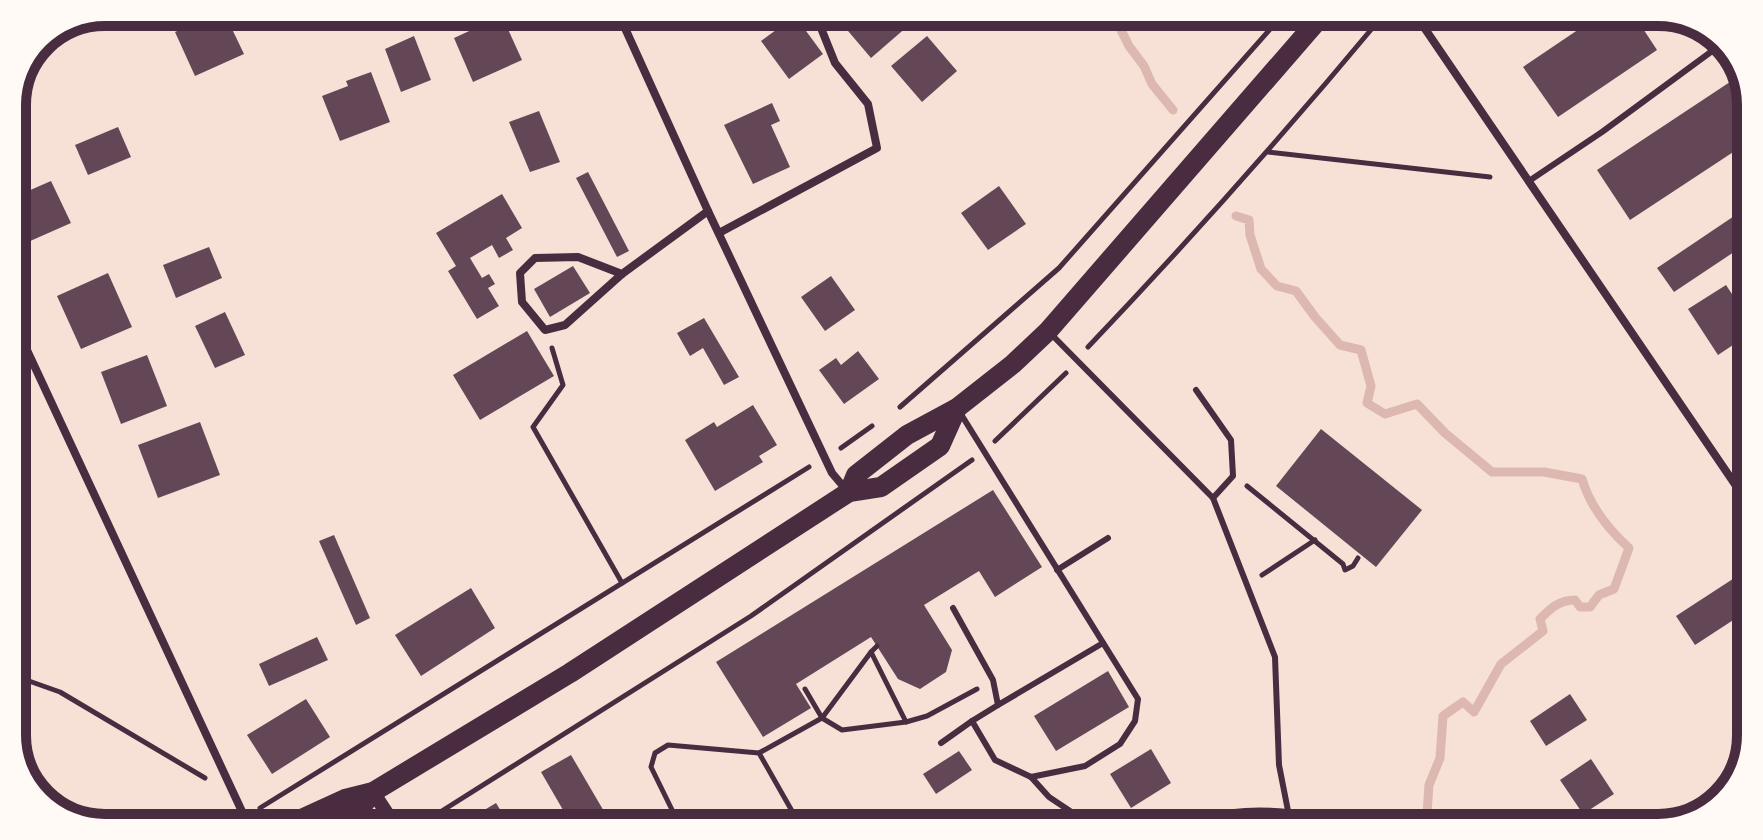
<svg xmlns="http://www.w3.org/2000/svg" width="1763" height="840" viewBox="0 0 1763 840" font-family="'Noto Sans',sans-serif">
<rect width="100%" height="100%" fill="#f7e1d7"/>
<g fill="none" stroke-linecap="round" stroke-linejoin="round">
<!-- stream -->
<g stroke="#dcb8b0" stroke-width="9">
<polyline points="1115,18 1129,46 1144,66 1152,84 1173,110"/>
<path d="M1236,216L1249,220L1250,235L1261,269L1277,286L1296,291L1315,317L1340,345L1361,350L1371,386L1367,403L1385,414L1417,404L1445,433L1492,472H1544L1582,479C1590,506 1608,529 1629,548L1614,589L1599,595L1590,607H1580L1575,600C1559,600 1551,608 1540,619L1543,631L1501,664L1474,712L1463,702L1443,716L1440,758L1429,785L1427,813L1420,827"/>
</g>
</g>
<!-- building -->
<g fill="#644757">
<polygon points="217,13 237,13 243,27 233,31 244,54 195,76 175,32"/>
<polygon points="502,16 522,60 473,82 454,38"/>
<polygon points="795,16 823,54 789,79 761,41"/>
<polygon points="852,16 914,17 916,19 871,58 843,25"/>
<polygon points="942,17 960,17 949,26"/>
<polygon points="1591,21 1638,21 1657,50 1558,117 1523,67"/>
<polygon points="414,36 431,80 401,92 385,49"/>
<polygon points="927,36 957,71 922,102 891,66"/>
<polygon points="371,72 390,122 340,141 322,96 348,86 346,81"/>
<polygon points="1742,74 1751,99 1750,141 1630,220 1597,170"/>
<polygon points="772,103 780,121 771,125 790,167 753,184 724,125"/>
<polygon points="539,111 560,162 530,172 509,122"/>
<polygon points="118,127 131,157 88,175 75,145"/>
<polygon points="588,172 629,251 617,257 576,178"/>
<polygon points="51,181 71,223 28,242 12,206 12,198"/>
<polygon points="999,186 1026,224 988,250 961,213"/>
<polygon points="502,194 522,228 506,238 513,250 499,258 492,245 470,258 482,278 489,274 495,284 488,288 499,306 477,319 448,271 456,266 436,233"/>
<polygon points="1749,206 1749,242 1674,292 1657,268"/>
<polygon points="209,247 222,278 176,298 163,265"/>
<polygon points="1749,256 1748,289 1733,267"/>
<polygon points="573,266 590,293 550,317 534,289"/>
<polygon points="108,273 132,327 81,349 57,296"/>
<polygon points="831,276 855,310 825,331 801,297"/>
<polygon points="1726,285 1748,318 1748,335 1718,355 1688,309"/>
<polygon points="225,312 245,355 215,368 195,326"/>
<polygon points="704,318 739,377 724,385 703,348 690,356 677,333"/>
<polygon points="527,331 554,376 480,420 453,375"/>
<polygon points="858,351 879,379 844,404 819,370 836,358 841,365"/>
<polygon points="147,355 167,406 121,424 101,372"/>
<polygon points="753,405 777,445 759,456 763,462 715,491 685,440 714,422 717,427"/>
<polygon points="200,422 220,475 158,498 138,445"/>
<polygon points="1321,429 1422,510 1376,567 1276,486"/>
<polygon points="993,490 1042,567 995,597 979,571 924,605 952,650 946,672 920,689 898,679 871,637 796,684 811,708 763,737 716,662"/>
<polygon points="334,535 370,618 356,625 319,541"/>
<polygon points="1742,573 1744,576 1744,613 1695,645 1676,616"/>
<polygon points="471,588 495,628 421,676 395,635"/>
<polygon points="1744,636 1743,652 1743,658 1733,643"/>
<polygon points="317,637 328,660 269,686 259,664"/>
<polygon points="1108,671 1129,707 1056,751 1034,716"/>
<polygon points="1570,694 1587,720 1546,746 1530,721"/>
<polygon points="306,699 330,737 272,774 247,735"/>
<polygon points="1151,749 1171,783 1131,808 1110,774"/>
<polygon points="959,751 972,770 936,794 923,774"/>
<polygon points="571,755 605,813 590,822 570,822 541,772"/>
<polygon points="1591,759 1614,794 1583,814 1560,780"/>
<polygon points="496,803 507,821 466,821"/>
<polygon points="780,809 788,815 787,823 771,823 772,813"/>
</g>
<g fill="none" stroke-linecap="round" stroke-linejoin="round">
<!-- path -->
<g stroke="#4a2c40" stroke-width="5">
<polyline points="1268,152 1490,177"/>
<path d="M1088,347C1189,241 1286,132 1380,19"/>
<polyline points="552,348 563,385 533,427 622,583"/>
<polyline points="900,407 1059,268 1279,19"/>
<polyline points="995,441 1066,373"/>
<polyline points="841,448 872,426"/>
<polyline points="1247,486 1343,564 1345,570 1353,566 1358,558"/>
<polyline points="1262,575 1315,540"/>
<polyline points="877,646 871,652 906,722"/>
<polyline points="12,675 60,692 205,778"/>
<polyline points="805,689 822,718 871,652"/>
<polyline points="759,753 822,718 842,730 906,722 927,716 977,689"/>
<polyline points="260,808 809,467"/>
<polyline points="426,821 751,616 972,460"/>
<polyline points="678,822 651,767 655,753 668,745 759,753 792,811 792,823"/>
</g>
<!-- service -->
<g stroke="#4a2c40" stroke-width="6">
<polyline points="1529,181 1602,132 1723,43"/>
<polyline points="1051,334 1213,498 1275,657 1279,765 1291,826"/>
<polyline points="1196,390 1231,440 1233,476 1213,498"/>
<polyline points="959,411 1138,699 1135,721 1120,744 1085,766 1031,777 995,760 972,721 998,705"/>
<polyline points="1057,570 1108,538"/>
<polyline points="953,608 993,680 998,705 1103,643"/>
<polyline points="941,743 972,721"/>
<polyline points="1031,777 1049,797 1091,825"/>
<path d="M1176,825C1214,812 1248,808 1288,812"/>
</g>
<!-- minor -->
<g stroke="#4a2c40" stroke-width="8">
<polyline points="619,15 708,211 832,473 848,492"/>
<polyline points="1419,20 1745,499"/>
<polyline points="719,233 877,148 868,104 835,63 821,28 835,16"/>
<polyline points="622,274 578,257 535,258 520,273 522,302 545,330 565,325 622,274 708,211"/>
<polyline points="12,318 246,820"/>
</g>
<!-- tertiary -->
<polyline stroke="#4a2c40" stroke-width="14" points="373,792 392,821"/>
<!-- primary -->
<g stroke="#4a2c40" stroke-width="20">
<polyline points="849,492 856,475 907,435 957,408 1013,364 1048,331 1319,19"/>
<polyline points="299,820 345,799 373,792 570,673 849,492 881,487 940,446 957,408"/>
<polyline points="351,820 373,792"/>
</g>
</g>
<!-- crop -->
<path d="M0 0H1763V840H0ZM105 26H1658A79 79 0 0 1 1737 105V735A79 79 0 0 1 1658 814H105A79 79 0 0 1 26 735V105A79 79 0 0 1 105 26Z" fill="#fffaf5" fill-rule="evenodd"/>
<path fill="none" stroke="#4a2c40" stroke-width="10" d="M105 26H1658A79 79 0 0 1 1737 105V735A79 79 0 0 1 1658 814H105A79 79 0 0 1 26 735V105A79 79 0 0 1 105 26Z"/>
</svg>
